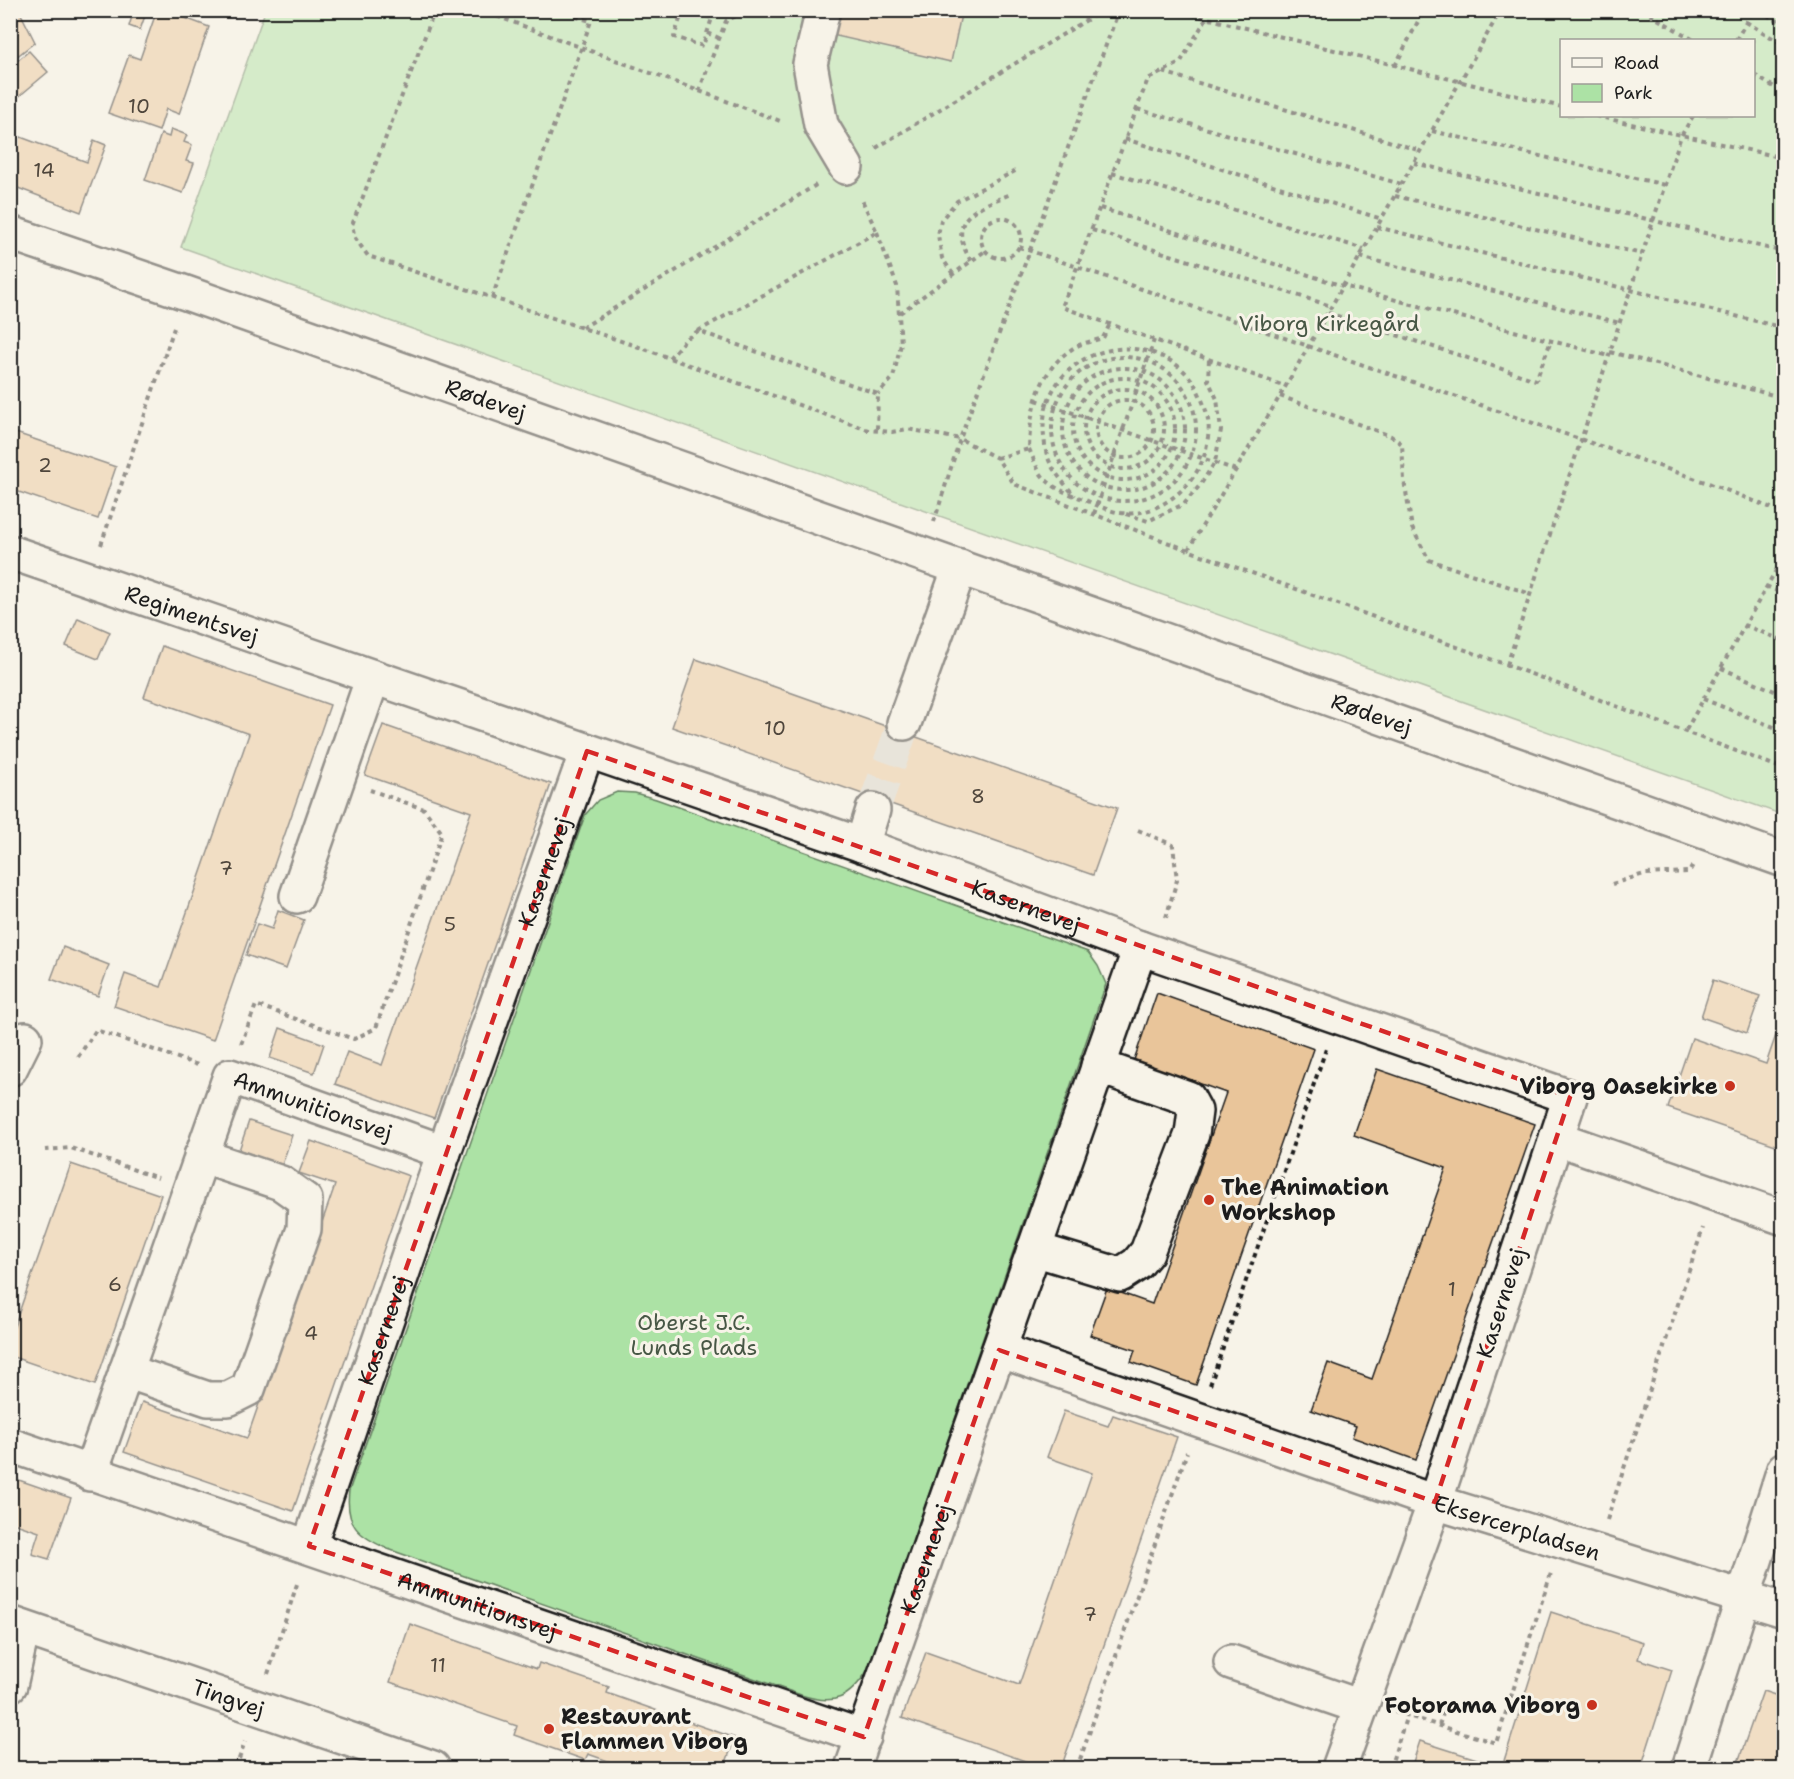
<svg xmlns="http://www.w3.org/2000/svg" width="1794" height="1779" viewBox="0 0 1794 1779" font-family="'Shantell Sans',sans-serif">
<rect width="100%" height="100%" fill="#f7f3e8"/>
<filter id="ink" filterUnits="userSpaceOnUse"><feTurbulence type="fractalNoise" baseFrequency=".0167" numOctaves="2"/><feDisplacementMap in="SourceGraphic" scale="12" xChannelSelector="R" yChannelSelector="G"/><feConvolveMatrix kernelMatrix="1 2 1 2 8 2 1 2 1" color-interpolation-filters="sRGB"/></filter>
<g filter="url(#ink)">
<!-- green -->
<g fill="#ace2a5" stroke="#647f60" stroke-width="1.5" fill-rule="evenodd">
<path d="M265,11H1783V815L181,247ZM1562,40H1754V116H1562Z"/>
<path d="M617,792L635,793L656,799L1088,952L1098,966L1106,984L868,1670C849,1699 835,1706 801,1695L388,1549C358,1536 345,1525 349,1491L585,815L598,800Z"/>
</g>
<!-- building -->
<g fill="#e9c59a" stroke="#1c1c1c" stroke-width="1.5">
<polygon points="10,10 19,10 35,42 10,62"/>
<polygon points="134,10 147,10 140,30 129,26"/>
<polygon points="157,10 164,10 209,27 179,114 166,109 159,131 108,113 129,55 140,59"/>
<polygon points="837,10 962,10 951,62 832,35"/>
<polygon points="29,51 48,72 10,104 10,67"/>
<polygon points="171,129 187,135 184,142 192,145 186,161 194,163 183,193 145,180 161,134 169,137"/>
<polygon points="10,133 87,162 94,140 106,145 81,212 10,185"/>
<polygon points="10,431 116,467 98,519 10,489"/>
<polygon points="78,618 110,632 98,659 66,646"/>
<polygon points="162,646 330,705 213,1040 114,1006 125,974 161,987 249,734 144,697"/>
<polygon points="696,659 1117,808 1093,875 672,727"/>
<polygon points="383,725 551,784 434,1118 335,1084 347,1052 382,1065 471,812 365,775"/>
<polygon points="278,910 304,920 286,969 246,955 257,924 272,929"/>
<polygon points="63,947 109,965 98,996 51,979"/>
<polygon points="1713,980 1760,996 1747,1033 1701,1017"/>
<polygon points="1157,993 1314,1049 1196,1385 1131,1362 1135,1350 1090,1335 1107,1288 1152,1304 1226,1093 1134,1060"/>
<polygon points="1783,1015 1784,1148 1668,1108 1692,1038 1766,1064"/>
<polygon points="280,1028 324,1044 314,1073 270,1058"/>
<polygon points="1377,1069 1535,1124 1416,1460 1352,1437 1356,1426 1311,1410 1328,1363 1372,1379 1446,1168 1354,1135"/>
<polygon points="249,1121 292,1135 282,1165 239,1150"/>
<polygon points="311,1141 409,1176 293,1511 124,1452 142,1402 247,1438 335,1185 299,1173"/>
<polygon points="71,1164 161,1195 95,1385 10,1356 10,1338"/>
<polygon points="1064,1411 1108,1426 1113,1415 1177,1437 1061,1768 1045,1768 902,1718 926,1652 1019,1685 1092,1473 1047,1457"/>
<polygon points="10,1477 71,1498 49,1559 32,1554 39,1532 10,1522"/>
<polygon points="1551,1612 1643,1642 1638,1659 1672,1670 1641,1768 1411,1768 1420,1741 1502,1767"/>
<polygon points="410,1624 537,1669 539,1663 609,1687 607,1693 735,1738 724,1768 628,1768 588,1754 585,1760 514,1735 517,1726 390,1682"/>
<polygon points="1763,1691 1784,1698 1784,1768 1736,1768"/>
<polygon points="183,1764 194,1765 201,1768 172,1768"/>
</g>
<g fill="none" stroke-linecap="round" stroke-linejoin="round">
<!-- minor-tunnel -->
<polyline stroke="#d6d3c9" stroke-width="33" stroke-dasharray="33 16" stroke-linecap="butt" points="873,810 904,723"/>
<!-- minor casing -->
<g stroke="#1c1c1c" stroke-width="38">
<g id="minor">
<polyline points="823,10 810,64 821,125 846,167"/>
<path id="s1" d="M10,233L186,293L1784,860"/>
<path id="s2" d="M10,552L862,845L1140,948L1570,1097L1435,1502L999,1350"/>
<polyline points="904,723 960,567"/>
<polyline points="862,845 873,810"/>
<polyline points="297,896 373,677"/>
<polyline points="10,1069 25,1039"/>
<polyline points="1556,1138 1784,1218"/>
<polyline points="1034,1249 1120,1275 1137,1264 1147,1252 1192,1134 1195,1111 1188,1098 1098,1066"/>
<polyline points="126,1371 208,1399 228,1399 248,1389 304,1229 305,1200 281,1183 201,1156"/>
<path id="s3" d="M10,1445L864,1737"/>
<path id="s4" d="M90,1474L230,1076L444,1152"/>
<path id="s5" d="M309,1546L444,1152L587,751"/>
<path id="s6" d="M10,1623L433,1768"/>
<polyline points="1231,1662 1361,1707"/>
<polyline points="10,1685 23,1628"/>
<path id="s7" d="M852,1768L1140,948"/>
<path id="s8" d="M1339,1768L1435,1502L1784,1610"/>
<polyline points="1689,1768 1784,1469"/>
</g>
</g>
<!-- path -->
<g stroke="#1c1c1c" stroke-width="4" stroke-dasharray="4.5 4.5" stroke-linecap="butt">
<polyline points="435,10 352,225 355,238 368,256 639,347 868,430 892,432 907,429 960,439 997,458 1014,484 1188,550 1507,665 1784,769"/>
<polyline points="480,10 783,122"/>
<polyline points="660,10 680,18"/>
<polyline points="683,10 674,37 703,46 712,18 688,10"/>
<polyline points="1174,10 1562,107"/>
<polyline points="1642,10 1694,40"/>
<polyline points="1759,10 1784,25"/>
<polyline points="1206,19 1180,63 1148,79 1062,307 1284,386"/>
<polyline points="1746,22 1784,45"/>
<polyline points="707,33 719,38"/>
<polyline points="1736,40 1753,10"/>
<polyline points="1395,66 1424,10"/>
<polyline points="1163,72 1421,151"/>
<polyline points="1754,75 1784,93"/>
<polyline points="699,91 726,21 748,10"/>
<polyline points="1137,109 1401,184"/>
<polyline points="1596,116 1784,158"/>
<polyline points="1432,131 1665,185"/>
<polyline points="1125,139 1382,219"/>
<polyline points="876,148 1103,10"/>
<polyline points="1414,163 1784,252"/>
<polyline points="1112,173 1364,249"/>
<polyline points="1395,196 1642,254"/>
<polyline points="1100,208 1343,286 1609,356"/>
<circle cx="1001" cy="238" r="20"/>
<polyline points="1377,227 1784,328"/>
<polyline points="1092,230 1331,306"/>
<polyline points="877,232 897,286 901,344 893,378 878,394"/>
<polyline points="1019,247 1711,484 1784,513"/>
<polyline points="1360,257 1620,323"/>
<path d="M971,261C945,218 975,208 1011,194"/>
<polyline points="953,274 942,258 938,235 941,220 957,201 1019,169"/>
<polyline points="492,298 591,21 577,17 579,10"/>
<polyline points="900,313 985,251"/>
<polyline points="1328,313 1536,380 1551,341"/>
<polyline points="582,328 816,185"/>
<polyline points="698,331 877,232 861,198"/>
<polyline points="1610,352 1784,398"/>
<circle cx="1124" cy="429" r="72"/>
<polyline points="669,358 686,339 698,331 878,394 877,431"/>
<circle cx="1124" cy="429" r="61"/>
<circle cx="1124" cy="429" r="51"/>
<circle cx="1124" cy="429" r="40"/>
<polyline points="1280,396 1391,436 1402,444 1404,480 1412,528 1429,560 1531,594"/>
<polyline points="1036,400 1236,470"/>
<circle cx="1125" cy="429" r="29"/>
<path d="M1029,449C1033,457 1036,467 1041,474C1051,488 1067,493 1083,499C1094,504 1109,511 1121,513C1156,517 1191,490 1203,459C1206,452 1207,444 1208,437C1211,420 1204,403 1197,389C1191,376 1178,364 1165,358C1108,329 1037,370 1044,437C1045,443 1045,449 1047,455C1052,471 1064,483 1075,496"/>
<path d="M997,458L1029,449C1030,411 1038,371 1072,349C1080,343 1094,341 1103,338L1110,324"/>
<polyline points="1094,514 1154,340"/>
<polyline points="1126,514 1148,521 1184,504 1201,484 1215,462 1221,430 1217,399 1208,380 1209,359"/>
<polyline points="934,522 960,439 1119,10"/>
<polyline points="101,545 174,328"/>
<polyline points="1188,550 1280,396 1501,10"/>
<polyline points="1766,586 1784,594"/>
<polyline points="1744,625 1784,641"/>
<polyline points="1507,665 1681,136 1693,116"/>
<polyline points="1721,668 1784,695"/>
<polyline points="1703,699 1784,731"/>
<polyline points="1686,730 1784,556"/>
<polyline points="1138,830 1173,845 1177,880 1165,921"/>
<polyline points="1612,884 1644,874 1689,872 1693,865"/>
<polyline points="241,1044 256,1005 354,1039 376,1028 442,833 424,809 370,790"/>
<polyline points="78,1057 96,1030 198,1065"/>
<polyline points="45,1150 71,1148 158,1178"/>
<polyline points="1210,1385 1326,1049"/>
<polyline points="1607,1520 1703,1228"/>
<polyline points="268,1674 298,1581"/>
<polyline points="1395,1712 1496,1743 1551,1573"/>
<polyline points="1439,1725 1445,1708"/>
<polyline points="240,1768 239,1759 245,1741"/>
<polyline points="1077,1768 1187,1452"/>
<polyline points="1390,1768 1407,1715"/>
</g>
<!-- minor -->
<use href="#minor" stroke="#f7f3e8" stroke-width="33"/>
</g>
</g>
<!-- marked area -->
<path d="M0 0H1794V1779H0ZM587,751L1570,1097L1435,1502L999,1350L864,1737L309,1546Z" fill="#f7f3e8" fill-opacity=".55" fill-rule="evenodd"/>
<path fill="none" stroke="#d62828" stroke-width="4.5" stroke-dasharray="12 8" stroke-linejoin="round" d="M587,751L1570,1097L1435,1502L999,1350L864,1737L309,1546Z"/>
<!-- markers -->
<g fill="#c8321e" stroke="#f7f3e8" stroke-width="2">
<circle cx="1730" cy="1086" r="6"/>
<circle cx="1209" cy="1200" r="6"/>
<circle cx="1592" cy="1705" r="6"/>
<circle cx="549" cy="1729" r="6"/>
</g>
<g text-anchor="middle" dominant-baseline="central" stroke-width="6" stroke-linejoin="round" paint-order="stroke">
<!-- number labels -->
<g font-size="20" fill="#4f463c">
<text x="139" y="106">10</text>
<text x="44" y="170">14</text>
<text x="45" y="465">2</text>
<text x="775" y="728">10</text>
<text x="978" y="796">8</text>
<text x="226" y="868">7</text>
<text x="450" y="924">5</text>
<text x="115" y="1284">6</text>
<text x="1452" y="1289">1</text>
<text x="311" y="1333">4</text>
<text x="1090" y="1614">7</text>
<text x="438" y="1665">11</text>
</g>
<!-- park labels -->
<g font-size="22" fill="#475745" stroke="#f7f3e8">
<text x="1329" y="323">Viborg Kirkegård</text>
<text x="694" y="1322">Oberst J.C.<tspan x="694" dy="25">Lunds Plads</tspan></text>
</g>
<!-- street labels -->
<g font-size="22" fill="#1c1c1c" stroke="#f7f3e8">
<text stroke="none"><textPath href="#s1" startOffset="504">Rødevej</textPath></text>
<text stroke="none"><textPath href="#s2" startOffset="192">Regimentsvej</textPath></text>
<text stroke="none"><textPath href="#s1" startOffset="1444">Rødevej</textPath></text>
<text stroke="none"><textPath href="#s5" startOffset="714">Kasernevej</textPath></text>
<text stroke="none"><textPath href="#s2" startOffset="1076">Kasernevej</textPath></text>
<text stroke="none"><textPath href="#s4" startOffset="510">Ammunitionsvej</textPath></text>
<text transform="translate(1501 1303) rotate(-72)">Kasernevej</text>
<text stroke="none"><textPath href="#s5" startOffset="228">Kasernevej</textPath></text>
<text stroke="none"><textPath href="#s8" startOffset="369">Eksercerpladsen</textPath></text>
<text stroke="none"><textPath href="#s7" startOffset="222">Kasernevej</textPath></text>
<text stroke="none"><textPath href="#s3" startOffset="494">Ammunitionsvej</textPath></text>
<text stroke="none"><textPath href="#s6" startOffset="231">Tingvej</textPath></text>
</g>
<!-- poi labels -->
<g font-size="22" font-weight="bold" fill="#1c1c1c" stroke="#f7f3e8" text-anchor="end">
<text x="1718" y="1086">Viborg Oasekirke</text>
<text x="1221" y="1187" text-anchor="start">The Animation<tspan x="1221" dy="25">Workshop</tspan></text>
<text x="1580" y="1705">Fotorama Viborg</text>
<text x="561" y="1716" text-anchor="start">Restaurant<tspan x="561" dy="25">Flammen Viborg</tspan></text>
</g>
</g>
<!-- margin -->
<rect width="1794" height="1779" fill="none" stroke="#f7f3e8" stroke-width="36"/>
<rect x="18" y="18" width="1758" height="1743" fill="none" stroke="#1c1c1c" stroke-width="2" filter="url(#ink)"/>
<!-- legend -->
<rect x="1560" y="39" width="195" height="78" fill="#f7f3e8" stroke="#9f9d96" stroke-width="1.5"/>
<rect x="1572" y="58" width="30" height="9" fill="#f7f3e8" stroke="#9f9d96" stroke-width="1.5"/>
<text x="1614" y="69" font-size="18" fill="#1c1c1c">Road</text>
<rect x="1572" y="84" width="30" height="18" fill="#ace2a5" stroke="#9f9d96" stroke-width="1.5"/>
<text x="1614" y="99" font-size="18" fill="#1c1c1c">Park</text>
</svg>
